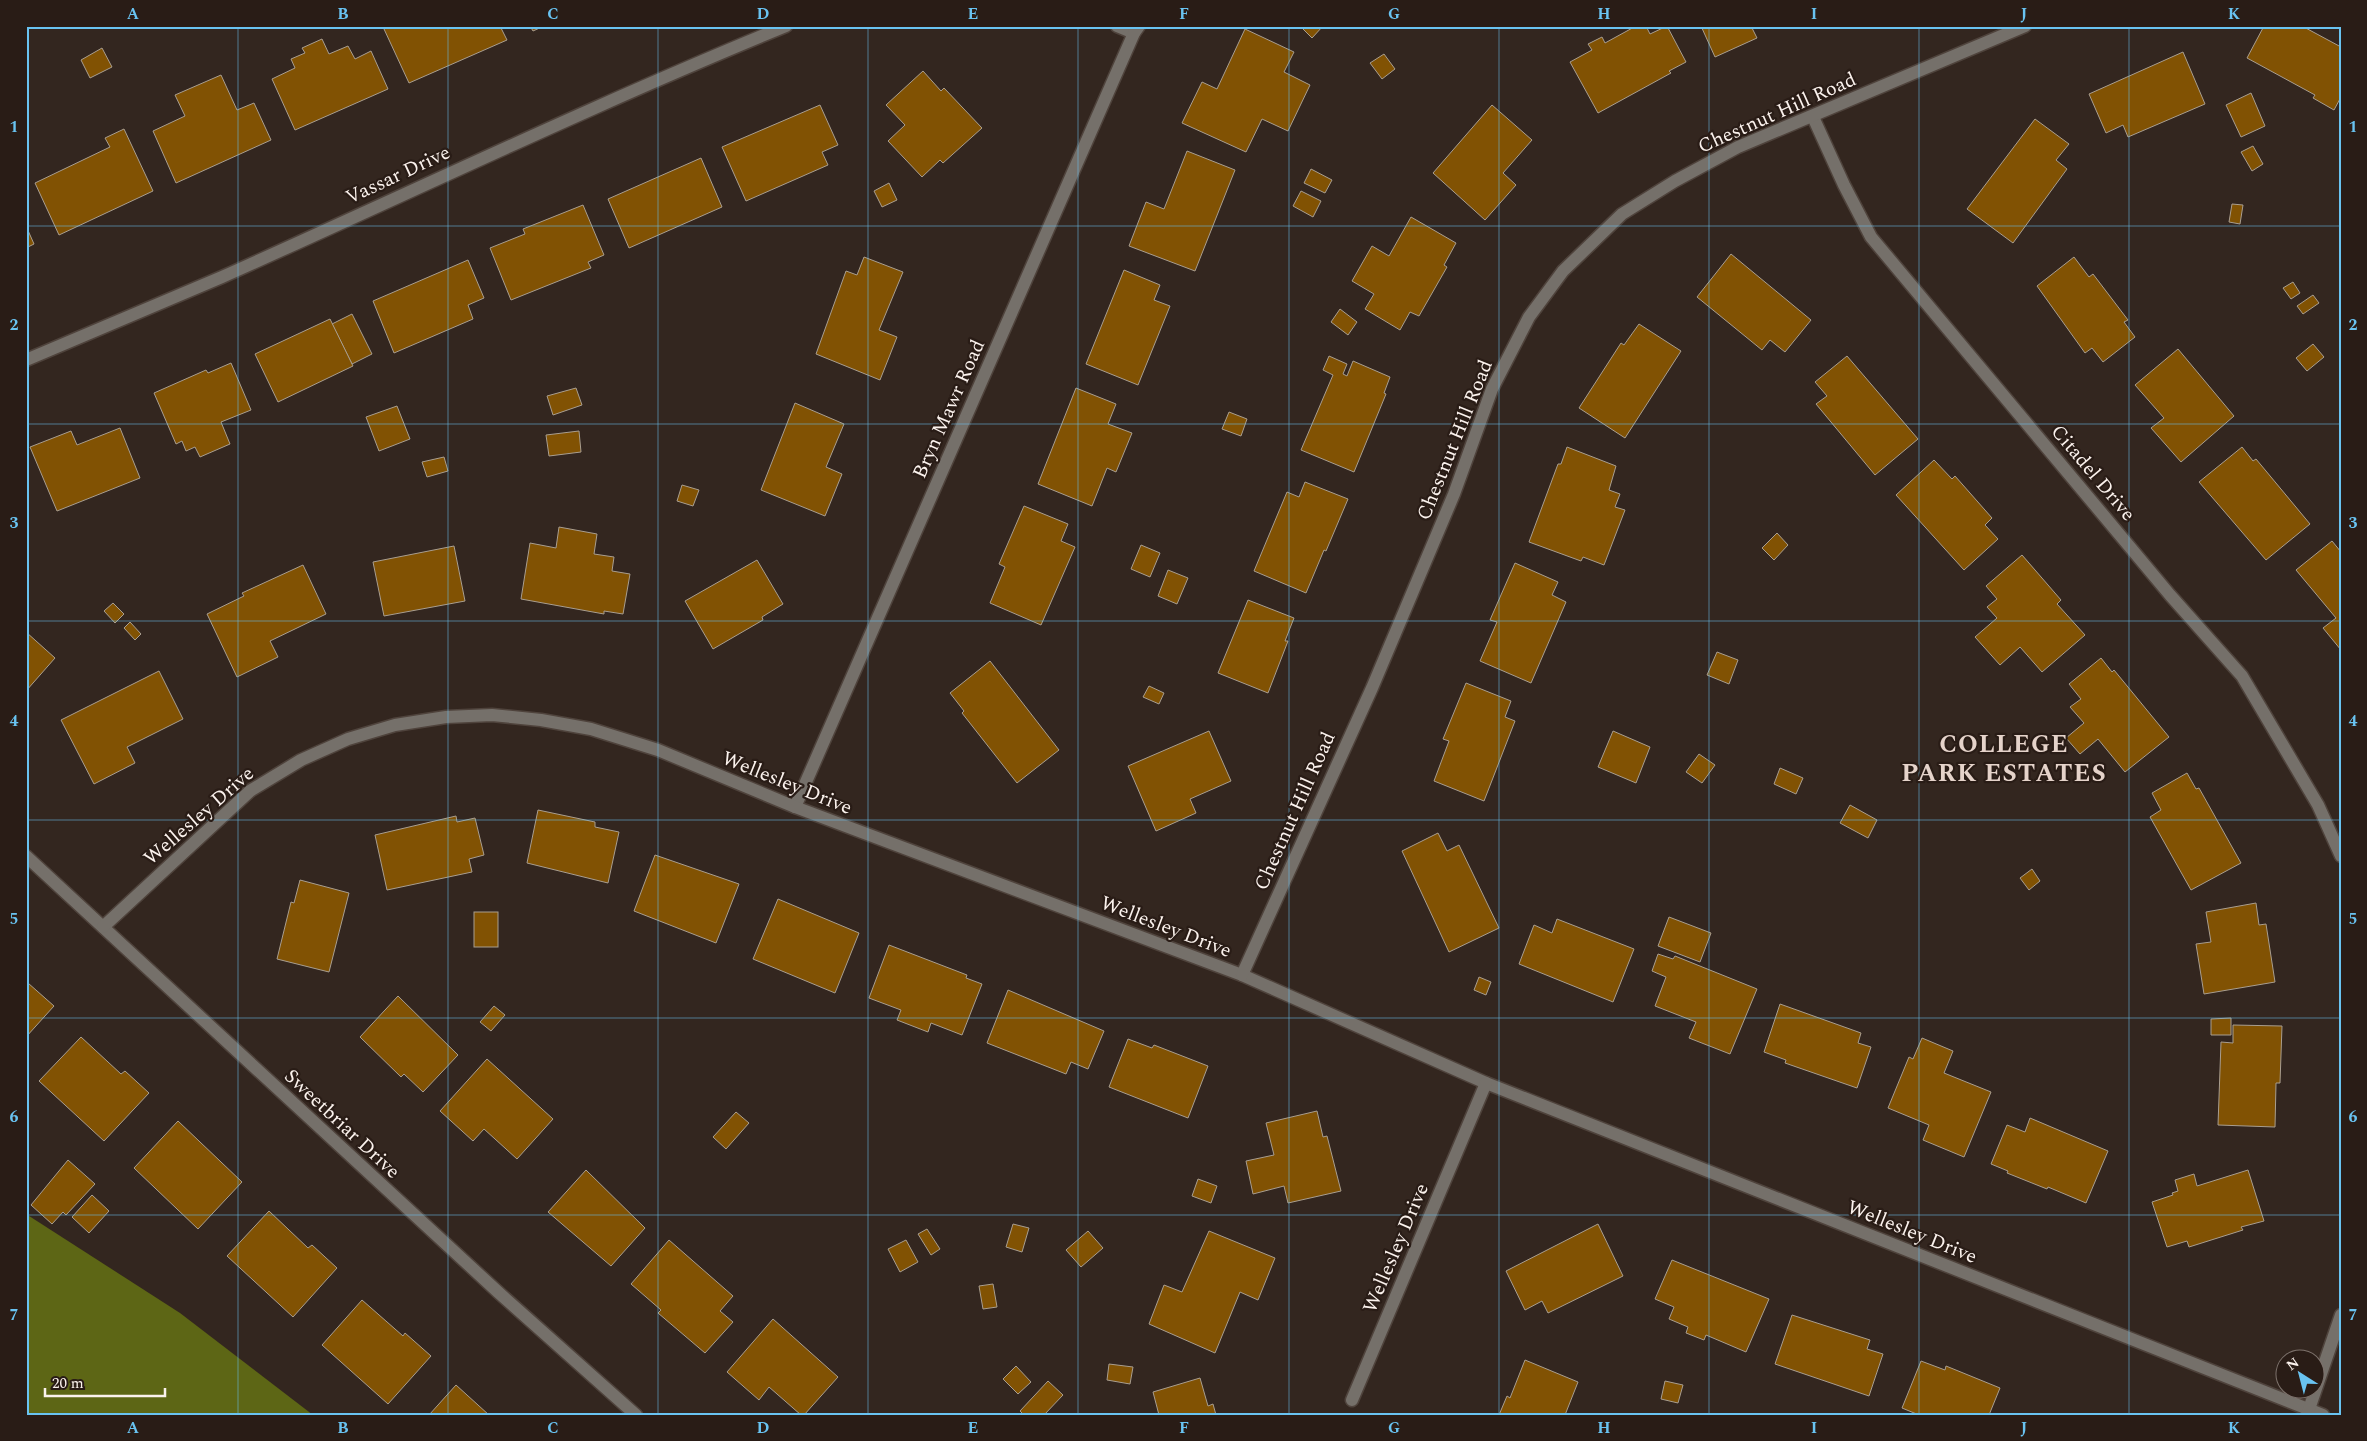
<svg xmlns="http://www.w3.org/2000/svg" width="2367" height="1441" viewBox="0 0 2367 1441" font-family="Spectral,serif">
<rect width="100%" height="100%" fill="#33261f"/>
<!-- forest -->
<polygon fill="#5d6615" points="26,1214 180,1313 313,1415 26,1415"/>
<!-- building -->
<g fill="#815203" stroke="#a99e90">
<polygon points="389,26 500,26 507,40 409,83 384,29"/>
<polygon points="530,26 544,26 533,31"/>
<polygon points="1300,26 1323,26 1312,38"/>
<polygon points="1636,26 1646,26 1650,34 1667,26 1686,62 1669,71 1671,73 1598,113 1570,62 1592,50 1588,44 1602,37 1605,43"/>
<polygon points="1701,26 1751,26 1757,38 1715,57"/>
<polygon points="2264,26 2302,26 2341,47 2341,97 2334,110 2313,98 2315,95 2247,58"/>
<polygon points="1245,29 1294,52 1284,72 1310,85 1288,131 1262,119 1246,152 1182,123 1202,82 1217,89"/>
<polygon points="322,39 329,54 348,46 355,59 371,51 388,89 295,130 272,79 295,68 291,59 305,53 302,48"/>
<polygon points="102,48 112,67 90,78 81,60"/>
<polygon points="2183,52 2205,104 2128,137 2123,125 2106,133 2089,94"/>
<polygon points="1384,54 1395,69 1382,79 1370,63"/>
<polygon points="923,71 941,91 944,88 982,128 943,163 940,160 922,177 888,141 905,125 886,105"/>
<polygon points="221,75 237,110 254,103 271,140 176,183 153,131 185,116 175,95"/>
<polygon points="2251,93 2265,126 2241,137 2226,105"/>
<polygon points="820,105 838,145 822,152 828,165 746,201 722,147"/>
<polygon points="1492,105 1532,140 1503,173 1516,185 1485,220 1433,173"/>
<polygon points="2035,119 2069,144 2056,160 2067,169 2013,243 1967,209"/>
<polygon points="124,129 153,191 59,235 35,183 110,147 105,138"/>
<polygon points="2253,146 2263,164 2252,171 2241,152"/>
<polygon points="1187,151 1235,170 1195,271 1129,246 1146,202 1164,209"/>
<polygon points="701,158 722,207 629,248 608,199"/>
<polygon points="1311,169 1332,180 1325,193 1304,183"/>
<polygon points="889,183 897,200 882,207 874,191"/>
<polygon points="1301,191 1321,201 1313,217 1293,206"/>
<polygon points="2232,204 2243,205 2240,224 2229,222"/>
<polygon points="583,205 604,255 588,262 591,268 511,300 490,248 525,234 523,229"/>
<polygon points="1411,217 1456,243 1444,265 1447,267 1419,316 1410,312 1400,330 1365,309 1374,294 1352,281 1372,246 1389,256"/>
<polygon points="26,226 34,244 26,248"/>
<polygon points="1731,254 1811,320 1785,352 1770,340 1762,350 1697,297"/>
<polygon points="864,257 903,272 879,330 897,337 880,380 816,354 846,271 857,275"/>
<polygon points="2074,257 2089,277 2093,274 2128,320 2124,322 2135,337 2103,362 2092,348 2085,353 2037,286"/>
<polygon points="468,260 484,298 468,305 473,319 394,353 373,301"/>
<polygon points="1124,270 1160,285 1154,300 1170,306 1138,385 1086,364"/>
<polygon points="2293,282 2300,293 2291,299 2283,288"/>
<polygon points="2313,295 2319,303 2303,314 2297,306"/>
<polygon points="1340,309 1357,322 1348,335 1331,322"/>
<polygon points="352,314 372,354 352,364 332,324"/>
<polygon points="330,319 353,366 278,402 255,354"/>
<polygon points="1639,324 1681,351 1625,438 1579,408 1621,343 1624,345"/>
<polygon points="2313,344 2324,357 2307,371 2296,358"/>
<polygon points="2178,349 2234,416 2181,462 2151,428 2164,418 2135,385"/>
<polygon points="1329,356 1347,364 1343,374 1347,376 1353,361 1390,377 1384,393 1386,394 1354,472 1301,450 1333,375 1323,370"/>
<polygon points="1847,356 1918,439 1875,475 1816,404 1827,396 1815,382"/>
<polygon points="231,363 251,410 221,422 230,444 200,457 195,447 186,451 182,441 176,444 154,393 206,370 208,373"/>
<polygon points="576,388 582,405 553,415 547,396"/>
<polygon points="1076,388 1116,404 1108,424 1132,433 1116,472 1107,468 1092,506 1038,484"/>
<polygon points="795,403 844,424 826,467 842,474 825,516 761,490"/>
<polygon points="397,406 410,439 379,451 366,417"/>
<polygon points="1229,412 1247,419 1241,436 1222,429"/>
<polygon points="120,428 140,478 57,511 30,447 71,431 77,445"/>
<polygon points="579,431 581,452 549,456 546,435"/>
<polygon points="1567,447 1616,466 1609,490 1620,494 1615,507 1625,510 1604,565 1583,557 1581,561 1529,542 1558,464 1561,464"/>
<polygon points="2242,447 2253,461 2256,459 2310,524 2266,560 2199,482"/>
<polygon points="444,457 448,471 427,477 422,462"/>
<polygon points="1934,460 1952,479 1955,476 1992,518 1985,525 1998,539 1964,570 1896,495"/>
<polygon points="1305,482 1348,499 1326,551 1324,550 1306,593 1254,571 1287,492 1299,497"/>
<polygon points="682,485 699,490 693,506 677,501"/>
<polygon points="1024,506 1068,524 1061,541 1075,547 1041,625 990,603 1005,567 999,564"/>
<polygon points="559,527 597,534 594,554 614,557 612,571 630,574 623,614 604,611 604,614 521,599 530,543 556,548"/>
<polygon points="1777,533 1788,545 1774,560 1762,548"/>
<polygon points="2332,541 2341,552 2341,650 2323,628 2336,618 2296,570"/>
<polygon points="1141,545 1160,553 1150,577 1131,569"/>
<polygon points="454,546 465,601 384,616 373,562"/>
<polygon points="2022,555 2061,600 2057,604 2085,635 2042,672 2020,647 2000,665 1975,637 1997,618 1987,607 1997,599 1986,586"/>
<polygon points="757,560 783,604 762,617 763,620 713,649 685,601"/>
<polygon points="1515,563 1558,582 1552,595 1566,602 1531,683 1480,661 1497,622 1490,620"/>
<polygon points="303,565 326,614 270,641 278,657 237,677 207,614 244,596 242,593"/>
<polygon points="1168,570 1188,578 1177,604 1158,596"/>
<polygon points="1248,600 1294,618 1285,641 1288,641 1268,693 1218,673"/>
<polygon points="113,603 124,614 115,623 104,611"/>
<polygon points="130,622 141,634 135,640 124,628"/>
<polygon points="26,632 55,658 26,691"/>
<polygon points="1717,652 1738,660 1729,684 1707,675"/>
<polygon points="2101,658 2112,672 2114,670 2169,737 2125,772 2098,739 2080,754 2066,738 2084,723 2070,707 2081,699 2069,684"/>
<polygon points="990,661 1059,750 1017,783 962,713 964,711 950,693"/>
<polygon points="159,671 183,719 127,747 135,763 94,784 61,720"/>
<polygon points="1466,683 1511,701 1505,717 1515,721 1484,801 1434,781 1449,741 1443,739"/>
<polygon points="1149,686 1164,693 1159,704 1143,697"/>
<polygon points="1209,731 1231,781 1190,799 1196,813 1156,831 1128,766"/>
<polygon points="1613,731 1650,747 1636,783 1598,767"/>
<polygon points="1699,754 1715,765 1702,783 1686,772"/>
<polygon points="1780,768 1803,778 1796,794 1774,784"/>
<polygon points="2187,773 2196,789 2199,788 2241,863 2191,890 2150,817 2161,810 2152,793"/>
<polygon points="1850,805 1877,820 1868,838 1840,823"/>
<polygon points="538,810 595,822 595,827 619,832 608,883 527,863"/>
<polygon points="456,816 457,822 475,818 484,855 469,859 472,872 387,890 375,835"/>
<polygon points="1438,833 1447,851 1459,845 1499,928 1449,952 1402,851"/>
<polygon points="655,855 739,884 716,943 634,911"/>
<polygon points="2032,869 2040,881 2029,890 2020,878"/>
<polygon points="300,880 349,893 329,972 277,959 291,902 294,903"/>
<polygon points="778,899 859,933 835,993 753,959"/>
<polygon points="2256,903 2259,925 2266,924 2275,982 2204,994 2196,944 2211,942 2206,912"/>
<rect x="474" y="912" width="24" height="35"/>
<polygon points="1669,917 1711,933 1700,962 1658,946"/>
<polygon points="1557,919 1634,949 1613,1002 1519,964 1534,925 1552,933"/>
<polygon points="889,945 967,975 966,978 982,984 962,1035 931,1023 928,1032 897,1020 901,1010 869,998"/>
<polygon points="1658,954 1673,959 1675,956 1757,989 1730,1054 1689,1038 1696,1022 1655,1006 1666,977 1652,971"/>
<polygon points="1479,977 1491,982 1486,995 1474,990"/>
<polygon points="28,983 54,1006 26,1037 26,986"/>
<polygon points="1008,990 1104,1031 1088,1069 1071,1062 1066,1074 987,1043"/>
<polygon points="398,996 458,1055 423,1092 404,1074 401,1077 360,1037"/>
<polygon points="1780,1004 1861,1033 1858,1043 1871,1047 1857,1088 1785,1063 1786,1060 1764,1052"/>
<polygon points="494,1006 505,1015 491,1031 480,1022"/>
<polygon points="2231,1018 2231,1035 2211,1035 2211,1019"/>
<polygon points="2233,1025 2282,1026 2280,1083 2276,1083 2275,1127 2218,1125 2221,1042 2233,1043"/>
<polygon points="81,1037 121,1074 125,1071 149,1093 104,1141 39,1081"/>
<polygon points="1922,1038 1953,1051 1944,1073 1991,1092 1964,1157 1923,1140 1929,1125 1888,1108 1909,1057 1913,1059"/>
<polygon points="1128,1039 1152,1048 1154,1045 1208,1066 1188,1118 1109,1087"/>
<polygon points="487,1059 553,1119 517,1159 484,1129 473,1141 440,1111"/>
<polygon points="1317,1111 1323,1137 1327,1136 1341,1191 1288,1203 1284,1186 1253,1194 1246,1161 1274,1155 1266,1123"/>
<polygon points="736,1112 749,1123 726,1149 713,1137"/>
<polygon points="2030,1118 2108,1151 2086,1203 2048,1187 2047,1189 2007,1173 2008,1171 1991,1164 2007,1125 2025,1132"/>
<polygon points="178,1121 242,1182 198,1229 134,1168"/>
<polygon points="68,1160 95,1184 66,1215 63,1212 52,1224 31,1205"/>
<polygon points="586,1170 645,1228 611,1266 548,1212"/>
<polygon points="2248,1170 2264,1221 2241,1227 2243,1230 2189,1247 2187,1241 2167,1247 2152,1202 2173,1195 2172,1193 2178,1191 2175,1180 2194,1174 2197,1186"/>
<polygon points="1198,1179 1217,1186 1211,1203 1192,1196"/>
<polygon points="92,1195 109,1211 89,1233 72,1217"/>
<polygon points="269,1211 308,1248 312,1245 337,1268 293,1317 227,1256"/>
<polygon points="1013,1224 1029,1228 1022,1252 1006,1247"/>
<polygon points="1598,1224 1623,1276 1548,1313 1542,1301 1525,1310 1506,1271"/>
<polygon points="927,1229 940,1249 931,1255 918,1234"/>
<polygon points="1088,1231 1103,1248 1081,1267 1066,1250"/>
<polygon points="1209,1231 1275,1258 1258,1300 1240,1292 1215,1353 1149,1324 1164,1285 1182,1292"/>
<polygon points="669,1240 733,1296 720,1311 733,1322 705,1353 658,1313 661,1310 631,1284"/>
<polygon points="906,1240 918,1262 900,1272 888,1249"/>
<polygon points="1672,1260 1769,1299 1746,1352 1706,1335 1704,1340 1686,1333 1688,1327 1669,1319 1674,1307 1655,1299"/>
<polygon points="993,1284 997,1307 983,1309 979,1286"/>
<polygon points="362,1300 403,1336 405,1333 431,1356 388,1404 322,1345"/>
<polygon points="1792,1315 1870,1340 1867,1349 1883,1354 1869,1396 1775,1364"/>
<polygon points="773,1319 838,1377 804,1415 801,1415 769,1387 759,1400 727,1372"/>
<polygon points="1525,1360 1578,1382 1565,1415 1499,1415 1507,1396 1510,1398"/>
<polygon points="1921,1361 1945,1370 1946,1366 2000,1388 1989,1415 1919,1415 1902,1408"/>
<polygon points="1109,1364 1133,1367 1130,1384 1107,1380"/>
<polygon points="1016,1366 1031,1382 1018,1394 1003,1379"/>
<polygon points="1200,1378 1208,1406 1213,1404 1216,1415 1159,1415 1153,1392"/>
<polygon points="1048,1381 1063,1395 1044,1415 1024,1415 1020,1411"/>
<polygon points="1665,1381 1683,1385 1678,1403 1661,1399"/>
<polygon points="456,1385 489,1415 429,1415"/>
</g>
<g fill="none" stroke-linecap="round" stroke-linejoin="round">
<!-- minor casing -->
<g stroke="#4f433c" stroke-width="15">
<g id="minor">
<polyline points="1117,26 1134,33"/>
<polyline points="1813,117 1844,185 1871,237 2170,595 2242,676 2318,805 2341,856"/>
<path d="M26,360C91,332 157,305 222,277C410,193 595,104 786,26"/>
<polyline points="795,807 1134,33 1139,26"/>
<polyline points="26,856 498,1292 636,1415"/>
<polyline points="103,927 250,791 301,760 348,739 395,725 446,717 492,715 541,720 591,729 658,750 795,807 1242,975 1486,1083 2323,1415"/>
<polyline points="1242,975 1372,688 1454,494 1492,389 1529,317 1563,271 1622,214 1675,181 1738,147 2025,26"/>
<polyline points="1352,1400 1486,1083"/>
<polyline points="2307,1415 2341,1315"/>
</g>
</g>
<!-- minor -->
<use href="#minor" stroke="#75706a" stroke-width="12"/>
</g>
<!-- grid -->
<path fill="none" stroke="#69c3f1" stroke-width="1" stroke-opacity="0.55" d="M238,26V1415M448,26V1415M658,26V1415M868,26V1415M1078,26V1415M1289,26V1415M1499,26V1415M1709,26V1415M1919,26V1415M2129,26V1415M26,226H2341M26,424H2341M26,621H2341M26,820H2341M26,1018H2341M26,1215H2341"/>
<g text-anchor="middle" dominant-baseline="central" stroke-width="4.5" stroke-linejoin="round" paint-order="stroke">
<!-- street labels -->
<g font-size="20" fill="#fbf2ed" stroke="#291c16">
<text transform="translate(1777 113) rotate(-24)">Chestnut Hill Road</text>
<text transform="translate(398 175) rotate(-25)">Vassar Drive</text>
<text transform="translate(949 409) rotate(-66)">Bryn Mawr Road</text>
<text transform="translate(1455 440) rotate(-68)">Chestnut Hill Road</text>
<text transform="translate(2093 473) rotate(50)">Citadel Drive</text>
<text transform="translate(787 783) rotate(22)">Wellesley Drive</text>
<text transform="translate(1295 811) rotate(-66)">Chestnut Hill Road</text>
<text transform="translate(199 816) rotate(-41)">Wellesley Drive</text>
<text transform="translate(1166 927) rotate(21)">Wellesley Drive</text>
<text transform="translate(342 1124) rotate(43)">Sweetbriar Drive</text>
<text transform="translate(1912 1232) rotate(22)">Wellesley Drive</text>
<text transform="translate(1396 1248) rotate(-67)">Wellesley Drive</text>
</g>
<!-- district labels -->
<g font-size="25" font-weight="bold" letter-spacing="1" fill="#e5d3ca" stroke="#291c16">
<text x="2004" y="745">COLLEGE<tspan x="2004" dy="29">PARK ESTATES</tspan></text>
</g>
</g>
<!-- border -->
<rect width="2367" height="1441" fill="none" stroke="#291c16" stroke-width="55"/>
<!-- north arrow -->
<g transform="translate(2300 1374) rotate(324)"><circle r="24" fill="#291c16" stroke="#7d726c"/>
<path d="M0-4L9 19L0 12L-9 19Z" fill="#69c3f1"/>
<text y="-8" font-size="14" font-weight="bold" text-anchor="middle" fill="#fbf2ed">N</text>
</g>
<!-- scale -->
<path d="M45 1388v8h120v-8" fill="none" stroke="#fbf2ed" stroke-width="2.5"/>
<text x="52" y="1388" font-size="15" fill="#fbf2ed" stroke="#291c16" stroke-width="4" paint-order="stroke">20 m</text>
<rect x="28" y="28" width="2312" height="1386" fill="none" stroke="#69c3f1" stroke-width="2"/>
<g font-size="16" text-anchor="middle" font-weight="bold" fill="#69c3f1">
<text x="133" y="19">A</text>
<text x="343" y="19">B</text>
<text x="553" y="19">C</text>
<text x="763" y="19">D</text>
<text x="973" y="19">E</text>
<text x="1184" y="19">F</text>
<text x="1394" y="19">G</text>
<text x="1604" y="19">H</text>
<text x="1814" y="19">I</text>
<text x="2024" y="19">J</text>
<text x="2234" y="19">K</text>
<text x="14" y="132">1</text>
<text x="2353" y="132">1</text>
<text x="14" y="330">2</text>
<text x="2353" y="330">2</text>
<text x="14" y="528">3</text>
<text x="2353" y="528">3</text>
<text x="14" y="726">4</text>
<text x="2353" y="726">4</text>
<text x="14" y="924">5</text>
<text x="2353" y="924">5</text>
<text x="14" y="1122">6</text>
<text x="2353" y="1122">6</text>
<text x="14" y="1320">7</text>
<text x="2353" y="1320">7</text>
<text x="133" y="1433">A</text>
<text x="343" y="1433">B</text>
<text x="553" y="1433">C</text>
<text x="763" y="1433">D</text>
<text x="973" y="1433">E</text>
<text x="1184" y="1433">F</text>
<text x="1394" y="1433">G</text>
<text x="1604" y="1433">H</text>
<text x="1814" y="1433">I</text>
<text x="2024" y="1433">J</text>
<text x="2234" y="1433">K</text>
</g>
</svg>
